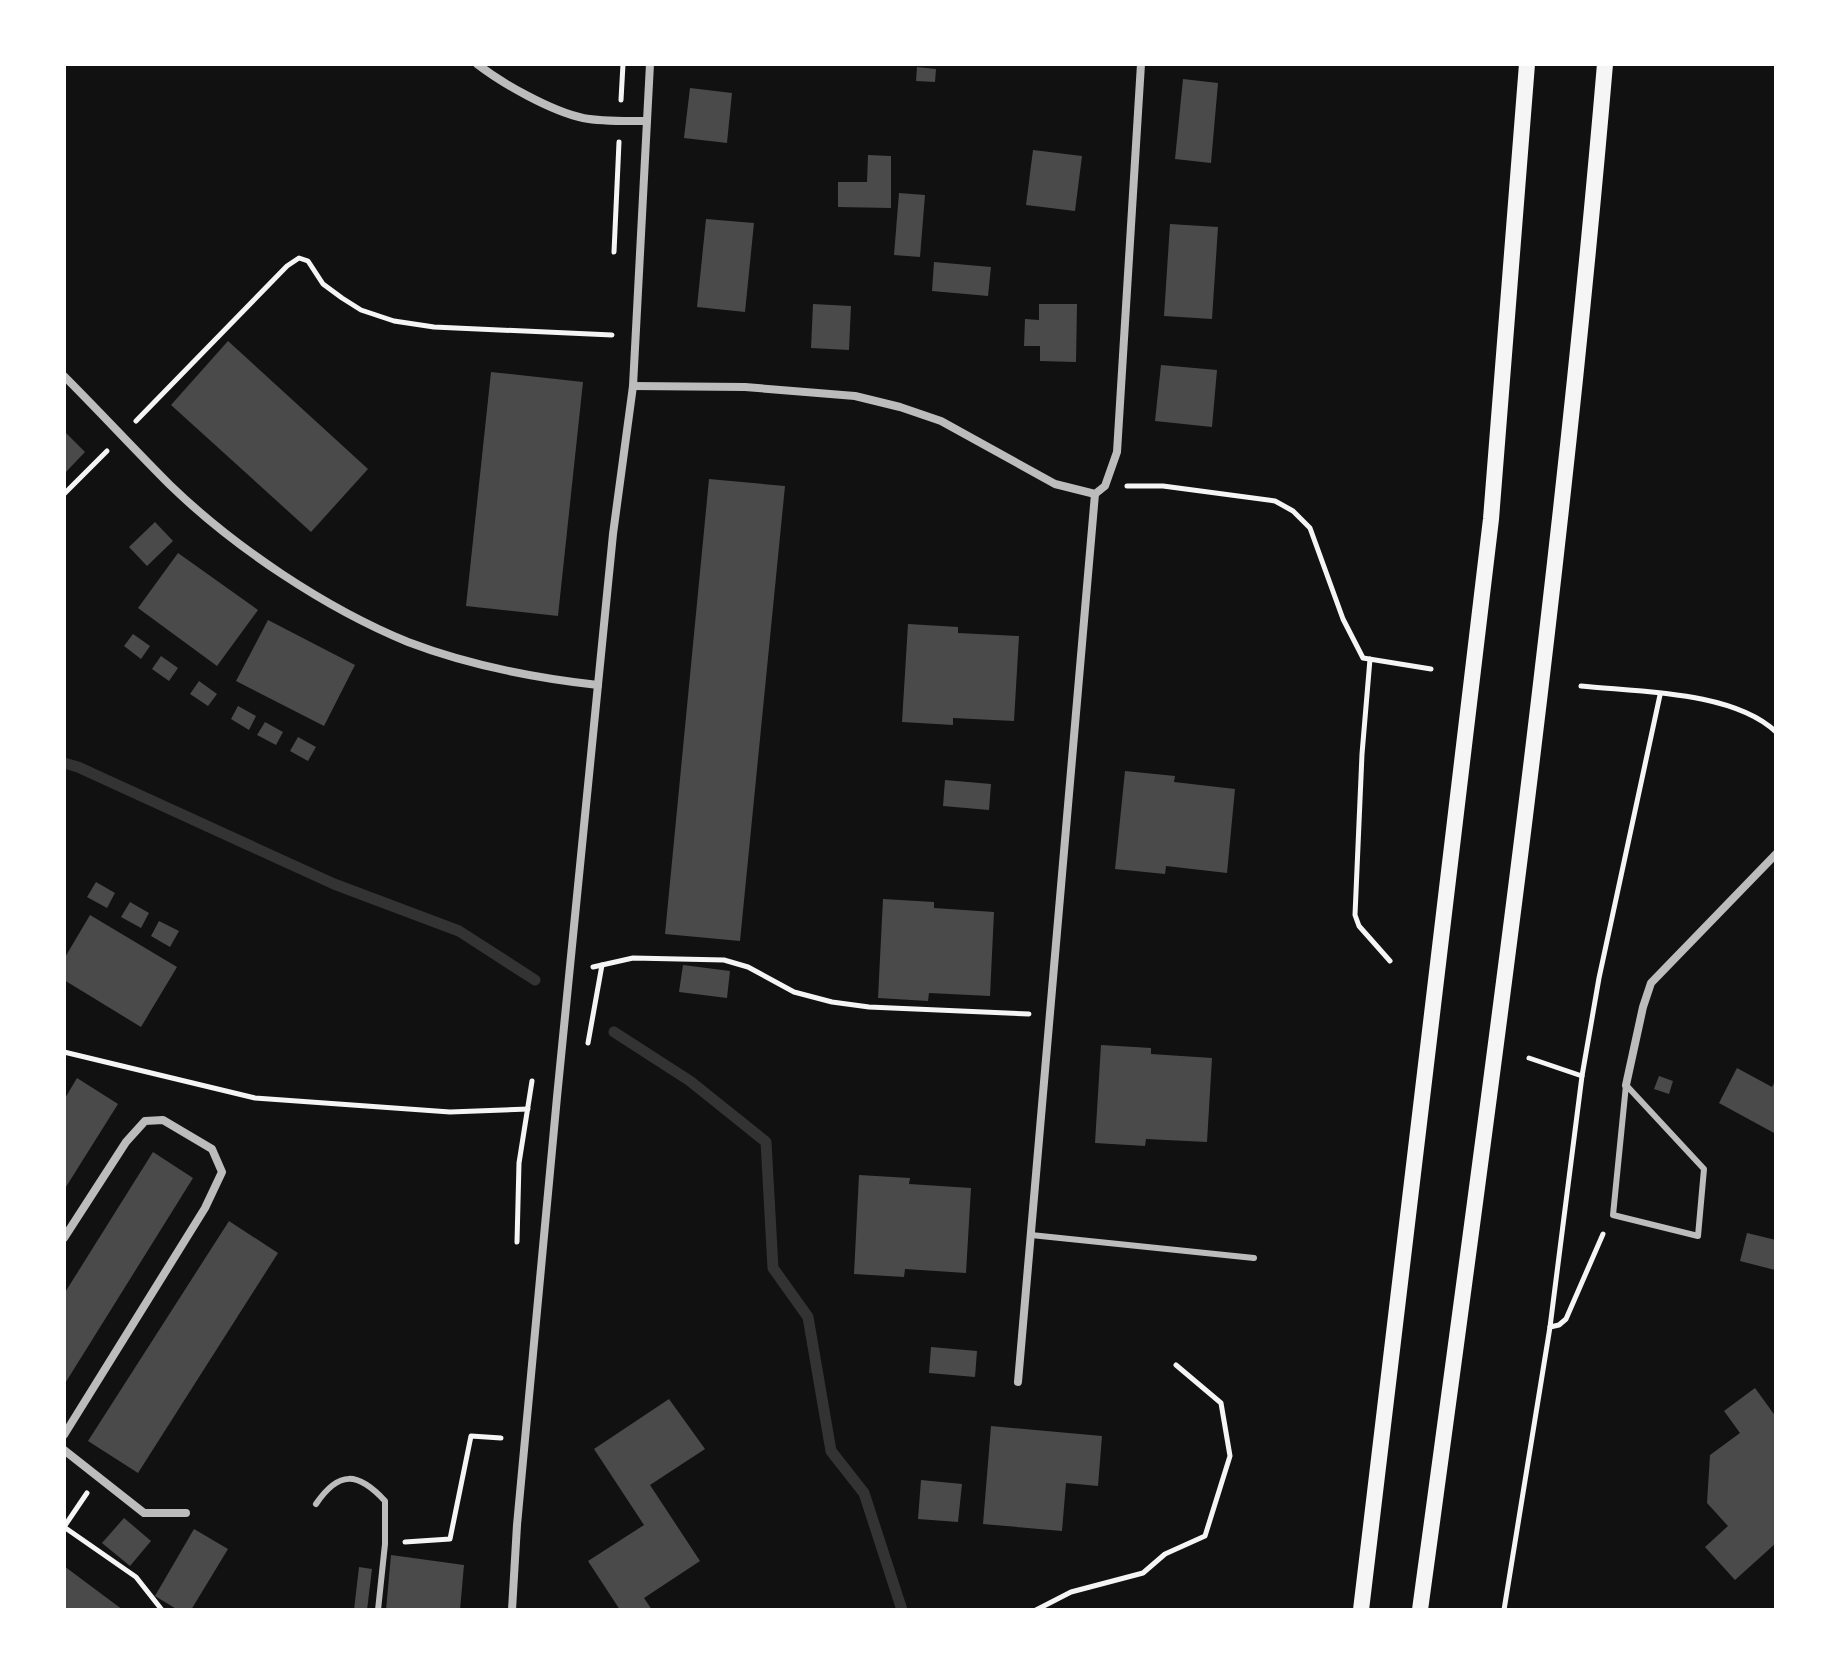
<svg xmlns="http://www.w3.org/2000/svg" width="1840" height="1674" font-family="'Space Grotesk',sans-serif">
<rect width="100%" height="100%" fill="#111"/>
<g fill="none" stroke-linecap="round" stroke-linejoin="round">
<g stroke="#333" stroke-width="11">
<polyline points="64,763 78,767 334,884 459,931 535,980"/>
<polyline points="614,1032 690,1081 766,1142 773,1268 808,1317 831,1451 864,1493 902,1610"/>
</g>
</g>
<g fill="#4a4a4a">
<polygon points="917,67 936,69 935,82 916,81"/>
<polygon points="1183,79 1218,83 1211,163 1175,159"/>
<polygon points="690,88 732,93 727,143 684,138"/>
<polygon points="1033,150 1082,156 1075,211 1026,205"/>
<polygon points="868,155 891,156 891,208 838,207 838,182 867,182"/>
<polygon points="899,193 925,195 920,257 894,255"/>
<polygon points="706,219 754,223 745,312 697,307"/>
<polygon points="1170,224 1218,227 1212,319 1164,316"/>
<polygon points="934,262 991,267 988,296 932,291"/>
<polygon points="813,304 851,306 849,350 811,348"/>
<polygon points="1039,304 1077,304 1076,362 1040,361 1040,346 1024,346 1025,319 1039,320"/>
<polygon points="228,341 368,469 311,532 171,405"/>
<polygon points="1161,365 1217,370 1212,427 1155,421"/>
<polygon points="491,372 583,382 558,616 466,606"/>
<polygon points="64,431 85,452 64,474"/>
<polygon points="709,479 785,486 740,941 665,934"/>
<polygon points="155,522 173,541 147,566 129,547"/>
<polygon points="178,553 258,610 217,666 138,608"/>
<polygon points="268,620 355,665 324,726 236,681"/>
<polygon points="908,624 958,627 958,633 1019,636 1014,721 953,718 953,725 902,722"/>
<polygon points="133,634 150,646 141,659 124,646"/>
<polygon points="161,656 178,668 169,681 152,669"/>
<polygon points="199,681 217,694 208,706 190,694"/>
<polygon points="238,706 256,716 249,730 231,719"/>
<polygon points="265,722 283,732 276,745 257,735"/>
<polygon points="298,737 316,747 308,761 290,751"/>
<polygon points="1125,771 1175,776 1174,782 1235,789 1227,873 1166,866 1165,874 1115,869"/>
<polygon points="945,780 991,784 989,810 943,806"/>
<polygon points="96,882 115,893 107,908 87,897"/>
<polygon points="883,899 934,902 934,908 994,912 990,996 929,993 928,1001 878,998"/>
<polygon points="130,902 149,913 141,928 121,917"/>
<polygon points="90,915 177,967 141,1027 64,980 64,959"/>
<polygon points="159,921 179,931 170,947 151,936"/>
<polygon points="683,965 730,971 727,998 679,992"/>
<polygon points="1101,1045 1151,1048 1151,1054 1212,1058 1207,1142 1146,1139 1145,1146 1095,1143"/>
<polygon points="1737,1068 1772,1087 1776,1079 1774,1133 1719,1103"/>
<polygon points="1659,1076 1673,1081 1669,1094 1654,1089"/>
<polygon points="77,1078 118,1104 64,1190 64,1100"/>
<polygon points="153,1152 193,1178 64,1385 64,1294"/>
<polygon points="859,1175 910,1178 909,1184 971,1188 966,1273 905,1269 904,1277 854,1274"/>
<polygon points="229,1221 278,1253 138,1473 88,1441"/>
<polygon points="1747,1233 1776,1240 1775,1270 1740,1261"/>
<polygon points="931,1347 977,1351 975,1377 929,1373"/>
<polygon points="1755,1388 1776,1417 1776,1543 1735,1580 1705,1547 1728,1526 1707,1503 1710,1455 1740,1433 1724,1411"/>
<polygon points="669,1399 705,1449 650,1485 700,1561 644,1598 652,1610 620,1610 588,1561 644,1525 594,1449"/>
<polygon points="991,1426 1102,1436 1098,1486 1066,1483 1062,1531 983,1524"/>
<polygon points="921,1480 962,1484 958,1522 918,1519"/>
<polygon points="124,1518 151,1541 130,1566 102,1543"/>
<polygon points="194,1529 228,1549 191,1610 178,1610 155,1596"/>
<polygon points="391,1555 464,1565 460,1610 386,1610"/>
<polygon points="64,1566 123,1610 64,1610"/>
<polygon points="359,1567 372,1569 367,1610 354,1610"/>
</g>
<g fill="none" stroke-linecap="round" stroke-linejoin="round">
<g stroke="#f5f5f5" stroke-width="5">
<polyline points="621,100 623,64"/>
<polyline points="614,252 619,142"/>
<polyline points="136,421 287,266 299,258 308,261 323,284 342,298 361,310 394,321 434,327 612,335"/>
<polyline points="1127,486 1163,486 1275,501 1293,511 1310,528 1343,619 1363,658 1431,669"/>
<polyline points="64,494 107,451"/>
<polyline points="1370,659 1362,754 1355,915 1359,926 1390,961"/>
<path d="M 1581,686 C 1638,692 1733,691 1776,732"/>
<polyline points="593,967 633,958 724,960 748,967 794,992 832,1002 869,1007 1029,1014"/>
<polyline points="588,1043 602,965"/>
<polyline points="64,1052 255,1098 450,1112 528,1109"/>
<polyline points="1529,1058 1582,1076"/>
<polyline points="517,1242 519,1163 532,1081"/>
<polyline points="1550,1327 1559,1325 1566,1319 1603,1234"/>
<polyline points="87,1493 64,1527 136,1577 162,1610"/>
<polyline points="405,1542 450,1539 471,1436 501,1438"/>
<polyline points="1036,1610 1071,1592 1143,1573 1165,1554 1205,1536 1230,1456 1221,1403 1176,1365"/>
<polyline points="1504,1610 1550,1327 1582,1076 1599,978 1660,695"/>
</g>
<g stroke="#bcbcbc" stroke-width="6">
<polygon points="1626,1085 1704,1169 1698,1236 1613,1215"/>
<polyline points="1031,1235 1254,1258"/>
<path d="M 316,1504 C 339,1470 358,1472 385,1501 L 385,1544 L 378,1610"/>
</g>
<g stroke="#bcbcbc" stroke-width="8">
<path d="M 477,64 C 503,84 551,111 583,118 C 604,122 626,121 647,121"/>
<path d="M 64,376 C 100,412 134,449 170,485 C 234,547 325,608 408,642 C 468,665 535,678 598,685"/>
<polyline points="633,386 745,387 855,396 900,407 941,421 1055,484 1095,494 1105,486 1117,452 1141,64"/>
<polyline points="1626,1085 1643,1007 1651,983 1776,854"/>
<polyline points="64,1238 126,1142 145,1121 163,1120 212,1149 222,1172 205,1208 64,1435"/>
<polyline points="1018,1382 1095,494"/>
<polyline points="64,1450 144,1513 186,1513"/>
<polyline points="512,1610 517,1525 557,1097 613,534 633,386 650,64"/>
</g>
<g stroke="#f5f5f5" stroke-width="16">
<polyline points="1361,1610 1491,519 1527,64"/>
<path d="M 1420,1610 C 1490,1096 1561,581 1605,64"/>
</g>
</g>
<rect width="1840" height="1674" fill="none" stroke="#ffffff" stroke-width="132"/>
</svg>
